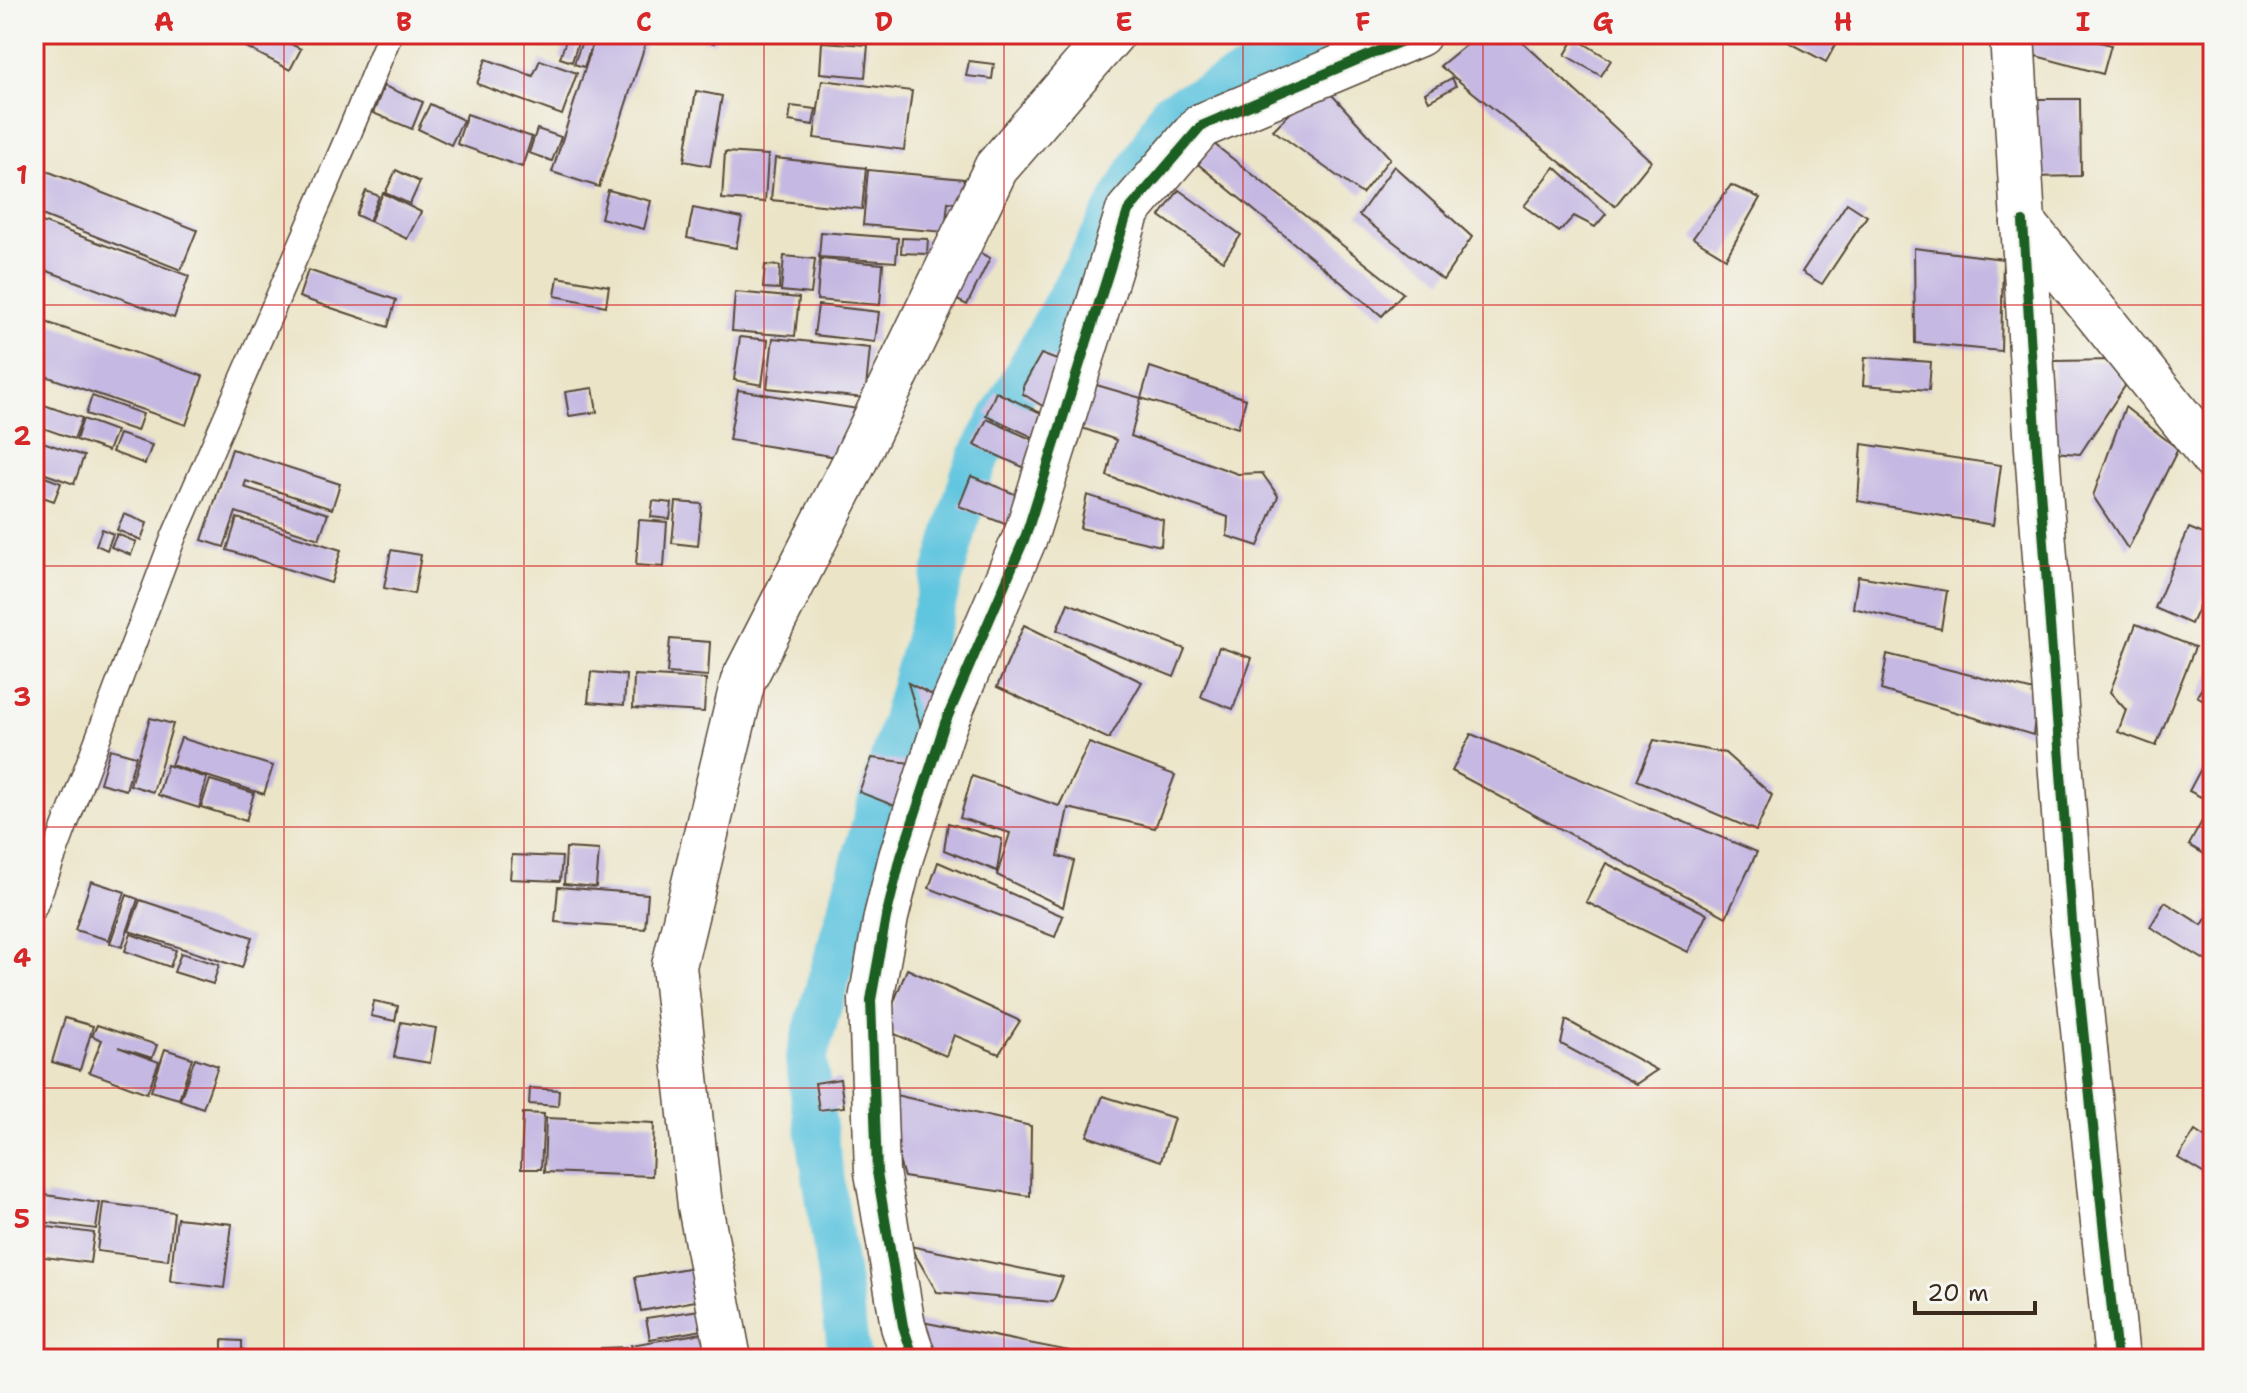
<svg xmlns="http://www.w3.org/2000/svg" width="2247" height="1393" font-family="'Shantell Sans',sans-serif">
<rect width="100%" height="100%" fill="#f6f6f2"/>
<filter id="ink" filterUnits="userSpaceOnUse"><feTurbulence type="fractalNoise" baseFrequency=".0125" numOctaves="2"/><feDisplacementMap in="SourceGraphic" scale="16" xChannelSelector="R" yChannelSelector="G"/><feConvolveMatrix kernelMatrix="1 2 1 2 8 2 1 2 1" color-interpolation-filters="sRGB"/></filter>
<filter id="wash" filterUnits="userSpaceOnUse"><feTurbulence type="fractalNoise" baseFrequency=".006" numOctaves="4" result="noise"/><feDisplacementMap in="SourceGraphic" scale="32" xChannelSelector="R" yChannelSelector="G"/><feGaussianBlur stdDeviation="1.8" result="paint"/><feColorMatrix in="noise" values="0 0 0 0 0 0 0 0 0 0 0 0 0 0 0 0 0 1.4 0 .05"/><feComposite in="paint" operator="in"/></filter>
<g filter="url(#wash)">
<rect width="100%" height="100%" fill="#ebe4c7"/>
<g fill="none" stroke-linecap="round" stroke-linejoin="round">
<polyline stroke="#61c5df" stroke-width="42" points="850,1359 806,1059 971,476 979,457 1170,112 1330,34"/>
</g>
<g id="blocks">
<g fill="#c5b8e2">
<polygon points="221,34 271,34 301,49 290,70"/>
<polygon points="568,34 579,39 572,62 560,58"/>
<polygon points="596,34 641,34 648,36 599,187 552,172"/>
<polygon points="679,34 716,34 714,43"/>
<polygon points="1479,34 1514,34 1651,161 1615,206 1440,66"/>
<polygon points="1780,34 1833,34 1839,38 1826,62 1779,37"/>
<polygon points="2019,34 2071,34 2111,45 2103,74 2014,50"/>
<polygon points="1575,38 1611,60 1601,76 1565,55"/>
<polygon points="582,41 592,45 584,67 574,64"/>
<polygon points="822,42 868,45 865,77 820,73"/>
<polygon points="486,59 533,76 540,60 577,73 562,115 477,84"/>
<polygon points="969,61 994,64 992,79 966,76"/>
<polygon points="1452,78 1456,86 1429,101 1425,93"/>
<polygon points="822,80 912,91 904,150 814,138"/>
<polygon points="1321,83 1390,158 1362,194 1273,130"/>
<polygon points="384,86 423,102 412,129 373,113"/>
<polygon points="696,91 722,96 710,166 684,161"/>
<polygon points="2030,99 2080,99 2081,176 2032,177"/>
<polygon points="430,104 463,120 451,145 418,129"/>
<polygon points="791,106 816,109 813,125 789,121"/>
<polygon points="467,114 532,137 522,167 457,144"/>
<polygon points="537,129 561,137 552,161 529,153"/>
<polygon points="1214,144 1403,293 1382,316 1198,164"/>
<polygon points="725,152 768,155 765,202 722,199"/>
<polygon points="775,158 866,168 862,209 771,200"/>
<polygon points="34,166 197,230 181,270 34,212"/>
<polygon points="1394,166 1472,237 1443,280 1359,215"/>
<polygon points="1555,167 1606,214 1595,227 1574,216 1559,232 1524,206"/>
<polygon points="396,170 420,182 410,204 385,193"/>
<polygon points="868,170 964,179 962,204 948,202 945,232 863,225"/>
<polygon points="1731,185 1760,198 1726,258 1693,238"/>
<polygon points="608,190 651,201 644,229 601,218"/>
<polygon points="1179,190 1241,235 1223,261 1160,216"/>
<polygon points="366,191 379,196 369,221 356,215"/>
<polygon points="383,193 421,212 407,239 370,221"/>
<polygon points="1847,203 1867,216 1822,284 1802,272"/>
<polygon points="693,208 742,218 736,248 687,238"/>
<polygon points="34,219 189,276 174,318 34,266"/>
<polygon points="821,232 898,238 896,262 819,257"/>
<polygon points="902,238 928,239 927,254 901,253"/>
<polygon points="962,244 990,258 967,305 939,291"/>
<polygon points="1914,248 2003,259 2001,351 1915,343"/>
<polygon points="784,256 815,259 811,294 781,291"/>
<polygon points="820,259 883,264 880,305 817,300"/>
<polygon points="765,265 780,266 779,289 763,288"/>
<polygon points="308,270 396,300 388,327 299,297"/>
<polygon points="558,277 609,286 606,306 555,296"/>
<polygon points="735,292 799,298 795,336 732,331"/>
<polygon points="818,305 879,312 875,342 814,335"/>
<polygon points="34,318 203,376 186,425 34,372"/>
<polygon points="740,337 768,340 762,385 734,380"/>
<polygon points="773,338 870,348 865,398 767,388"/>
<polygon points="1041,354 1073,366 1059,416 1023,394 1023,386"/>
<polygon points="1865,357 1931,362 1929,390 1863,385"/>
<polygon points="2117,360 2125,386 2080,454 2052,452 2053,361"/>
<polygon points="1150,367 1246,399 1238,428 1141,398 1131,436 1238,474 1262,473 1278,496 1258,546 1227,536 1228,517 1107,476 1116,440 1079,427 1093,384 1141,398"/>
<polygon points="593,388 597,412 569,416 565,392"/>
<polygon points="738,390 858,409 850,459 729,440"/>
<polygon points="996,392 1056,420 1045,443 986,415"/>
<polygon points="92,396 143,414 137,431 86,414"/>
<polygon points="44,405 82,418 74,439 37,426"/>
<polygon points="2125,407 2178,449 2128,549 2093,496"/>
<polygon points="83,419 116,431 108,451 76,440"/>
<polygon points="987,419 1048,447 1036,473 974,445"/>
<polygon points="119,434 152,445 145,464 112,452"/>
<polygon points="34,439 84,456 74,484 34,470"/>
<polygon points="1862,444 2001,465 1993,525 1858,501"/>
<polygon points="232,449 340,484 332,509 246,481 244,487 328,514 319,539 236,512 224,547 202,540"/>
<polygon points="34,473 61,483 54,501 34,494"/>
<polygon points="971,476 1027,499 1015,528 959,506"/>
<polygon points="1087,495 1163,520 1161,546 1080,528"/>
<polygon points="653,501 672,503 670,519 651,517"/>
<polygon points="676,502 702,504 698,546 672,543"/>
<polygon points="124,514 147,523 141,540 117,530"/>
<polygon points="237,518 341,550 331,583 227,550"/>
<polygon points="639,520 667,522 664,567 636,565"/>
<polygon points="2189,528 2213,538 2213,575 2191,624 2155,608"/>
<polygon points="102,529 113,534 107,550 96,545"/>
<polygon points="117,534 136,542 131,555 111,547"/>
<polygon points="391,550 421,555 414,594 384,588"/>
<polygon points="1858,576 1947,591 1941,629 1853,608"/>
<polygon points="1068,603 1185,649 1174,677 1057,630"/>
<polygon points="2136,624 2195,647 2156,746 2118,732 2126,710 2110,692"/>
<polygon points="1024,625 1142,682 1109,739 997,687"/>
<polygon points="670,639 710,642 708,676 667,673"/>
<polygon points="1219,647 1252,658 1233,709 1201,697"/>
<polygon points="1887,654 2038,692 2033,735 1881,690"/>
<polygon points="2213,670 2213,706 2197,696"/>
<polygon points="591,672 626,675 624,705 588,702"/>
<polygon points="634,675 706,679 704,712 633,708"/>
<polygon points="908,683 941,699 929,754"/>
<polygon points="150,718 173,724 153,792 130,785"/>
<polygon points="1471,734 1757,852 1726,917 1452,771"/>
<polygon points="181,738 273,766 264,794 171,765"/>
<polygon points="1654,740 1725,753 1772,795 1756,831 1637,780"/>
<polygon points="1089,743 1175,775 1155,828 1068,808 1058,856 1074,861 1063,907 997,875 1010,833 960,818 972,776 1059,806"/>
<polygon points="2213,746 2213,803 2189,791"/>
<polygon points="110,749 136,756 126,790 100,783"/>
<polygon points="872,758 926,765 908,811 859,792"/>
<polygon points="167,765 207,778 199,808 158,795"/>
<polygon points="210,780 254,793 246,821 201,807"/>
<polygon points="2208,810 2213,812 2213,859 2189,845"/>
<polygon points="948,823 1002,839 997,871 944,850"/>
<polygon points="566,848 599,850 596,887 564,884"/>
<polygon points="512,855 562,857 560,881 510,879"/>
<polygon points="938,862 1063,916 1055,937 929,888"/>
<polygon points="1606,863 1707,914 1688,952 1586,902"/>
<polygon points="91,881 125,892 109,940 75,930"/>
<polygon points="558,887 648,894 645,929 555,922"/>
<polygon points="127,895 138,899 122,947 110,943"/>
<polygon points="140,900 252,937 242,968 129,931"/>
<polygon points="2165,902 2202,925 2213,907 2213,965 2150,927"/>
<polygon points="131,934 176,950 170,967 125,951"/>
<polygon points="181,953 219,965 213,984 174,972"/>
<polygon points="907,969 1020,1021 999,1054 954,1035 946,1056 883,1029"/>
<polygon points="374,1001 398,1006 395,1021 371,1016"/>
<polygon points="65,1018 93,1026 80,1070 52,1062"/>
<polygon points="1566,1020 1657,1070 1636,1084 1561,1044"/>
<polygon points="401,1022 436,1028 430,1063 394,1057"/>
<polygon points="97,1025 157,1045 152,1058 118,1047 159,1062 147,1093 89,1072 102,1040 92,1036"/>
<polygon points="165,1049 192,1058 179,1099 151,1091"/>
<polygon points="195,1058 218,1066 203,1108 180,1100"/>
<polygon points="840,1079 844,1107 819,1110 815,1083"/>
<polygon points="530,1088 559,1090 558,1106 529,1104"/>
<polygon points="878,1091 1031,1126 1030,1196 904,1177"/>
<polygon points="1103,1096 1174,1118 1161,1161 1087,1136"/>
<polygon points="523,1113 544,1114 541,1169 521,1169"/>
<polygon points="546,1118 654,1123 652,1176 544,1172"/>
<polygon points="2195,1131 2213,1143 2213,1179 2178,1158"/>
<polygon points="46,1195 100,1203 96,1229 42,1222"/>
<polygon points="34,1196 44,1197 36,1249 34,1249"/>
<polygon points="103,1203 174,1212 168,1260 97,1251"/>
<polygon points="177,1218 232,1224 224,1288 170,1281"/>
<polygon points="41,1226 94,1233 90,1263 37,1256"/>
<polygon points="910,1246 1063,1277 1053,1302 937,1292"/>
<polygon points="706,1265 712,1298 641,1311 635,1277"/>
<polygon points="700,1310 703,1330 650,1339 646,1318"/>
<polygon points="912,1320 1105,1358 1105,1359 905,1359"/>
<polygon points="709,1332 713,1359 634,1359 631,1345"/>
<polygon points="222,1340 242,1341 242,1359 222,1359"/>
<polygon points="626,1347 627,1359 602,1359 601,1348"/>
</g>
</g>
</g>
<g filter="url(#ink)">
<use href="#blocks" fill-opacity="0" stroke="#554637" stroke-width="2"/>
<g fill="none" stroke-linecap="round" stroke-linejoin="round">
<g stroke="#554637" stroke-width="27">
<polyline id="service" points="34,908 174,536 348,136 390,34"/>
</g>
<g stroke="#554637" stroke-width="47">
<g id="minor">
<polyline points="2012,34 2023,222 2213,458"/>
<polyline points="2023,222 2037,449 2072,922 2117,1359"/>
<polyline points="729,1359 700,1206 674,966 743,681 851,469 996,168 1112,34"/>
<polyline points="914,1359 903,1326 877,1172 871,1000 886,917 901,857 945,723 1026,535 1128,211 1201,126 1419,34"/>
</g>
</g>
<use href="#service" stroke="#fff" stroke-width="24"/>
<use href="#minor" stroke="#fff" stroke-width="44"/>
<g stroke="#f6f6f2" stroke-width="15">
<g id="cycleway">
<polyline points="2023,222 2037,449 2072,922 2117,1359"/>
<polyline points="914,1359 903,1326 877,1172 871,1000 886,917 901,857 945,723 1026,535 1128,211 1201,126 1419,34"/>
</g>
</g>
<use href="#cycleway" stroke="#1b5e20" stroke-width="10"/>
</g>
</g>
<path fill="none" stroke="#d62828" stroke-width="2" stroke-opacity="0.55" d="M 284,34 L 284,1359M 524,34 L 524,1359M 764,34 L 764,1359M 1004,34 L 1004,1359M 1243,34 L 1243,1359M 1483,34 L 1483,1359M 1723,34 L 1723,1359M 1963,34 L 1963,1359M 34,305 L 2213,305M 34,566 L 2213,566M 34,827 L 2213,827M 34,1088 L 2213,1088"/>
<rect width="2247" height="1393" fill="none" stroke="#f6f6f2" stroke-width="88"/>
<path d="M1915 1301v12h120v-12" fill="none" stroke="#3b2a1e" stroke-width="4"/>
<text x="1927" y="1301" font-size="24" fill="#3b2a1e" stroke="#f6f6f2" stroke-width="6" paint-order="stroke">20 m</text>
<rect x="44" y="44" width="2159" height="1305" fill="none" stroke="#d62828" stroke-width="3"/>
<g font-size="26" text-anchor="middle" font-weight="bold" fill="#d62828">
<text x="164" y="31">A</text>
<text x="404" y="31">B</text>
<text x="644" y="31">C</text>
<text x="884" y="31">D</text>
<text x="1124" y="31">E</text>
<text x="1363" y="31">F</text>
<text x="1603" y="31">G</text>
<text x="1843" y="31">H</text>
<text x="2083" y="31">I</text>
<text x="22" y="184">1</text>
<text x="22" y="445">2</text>
<text x="22" y="706">3</text>
<text x="22" y="967">4</text>
<text x="22" y="1228">5</text>
</g>
</svg>
